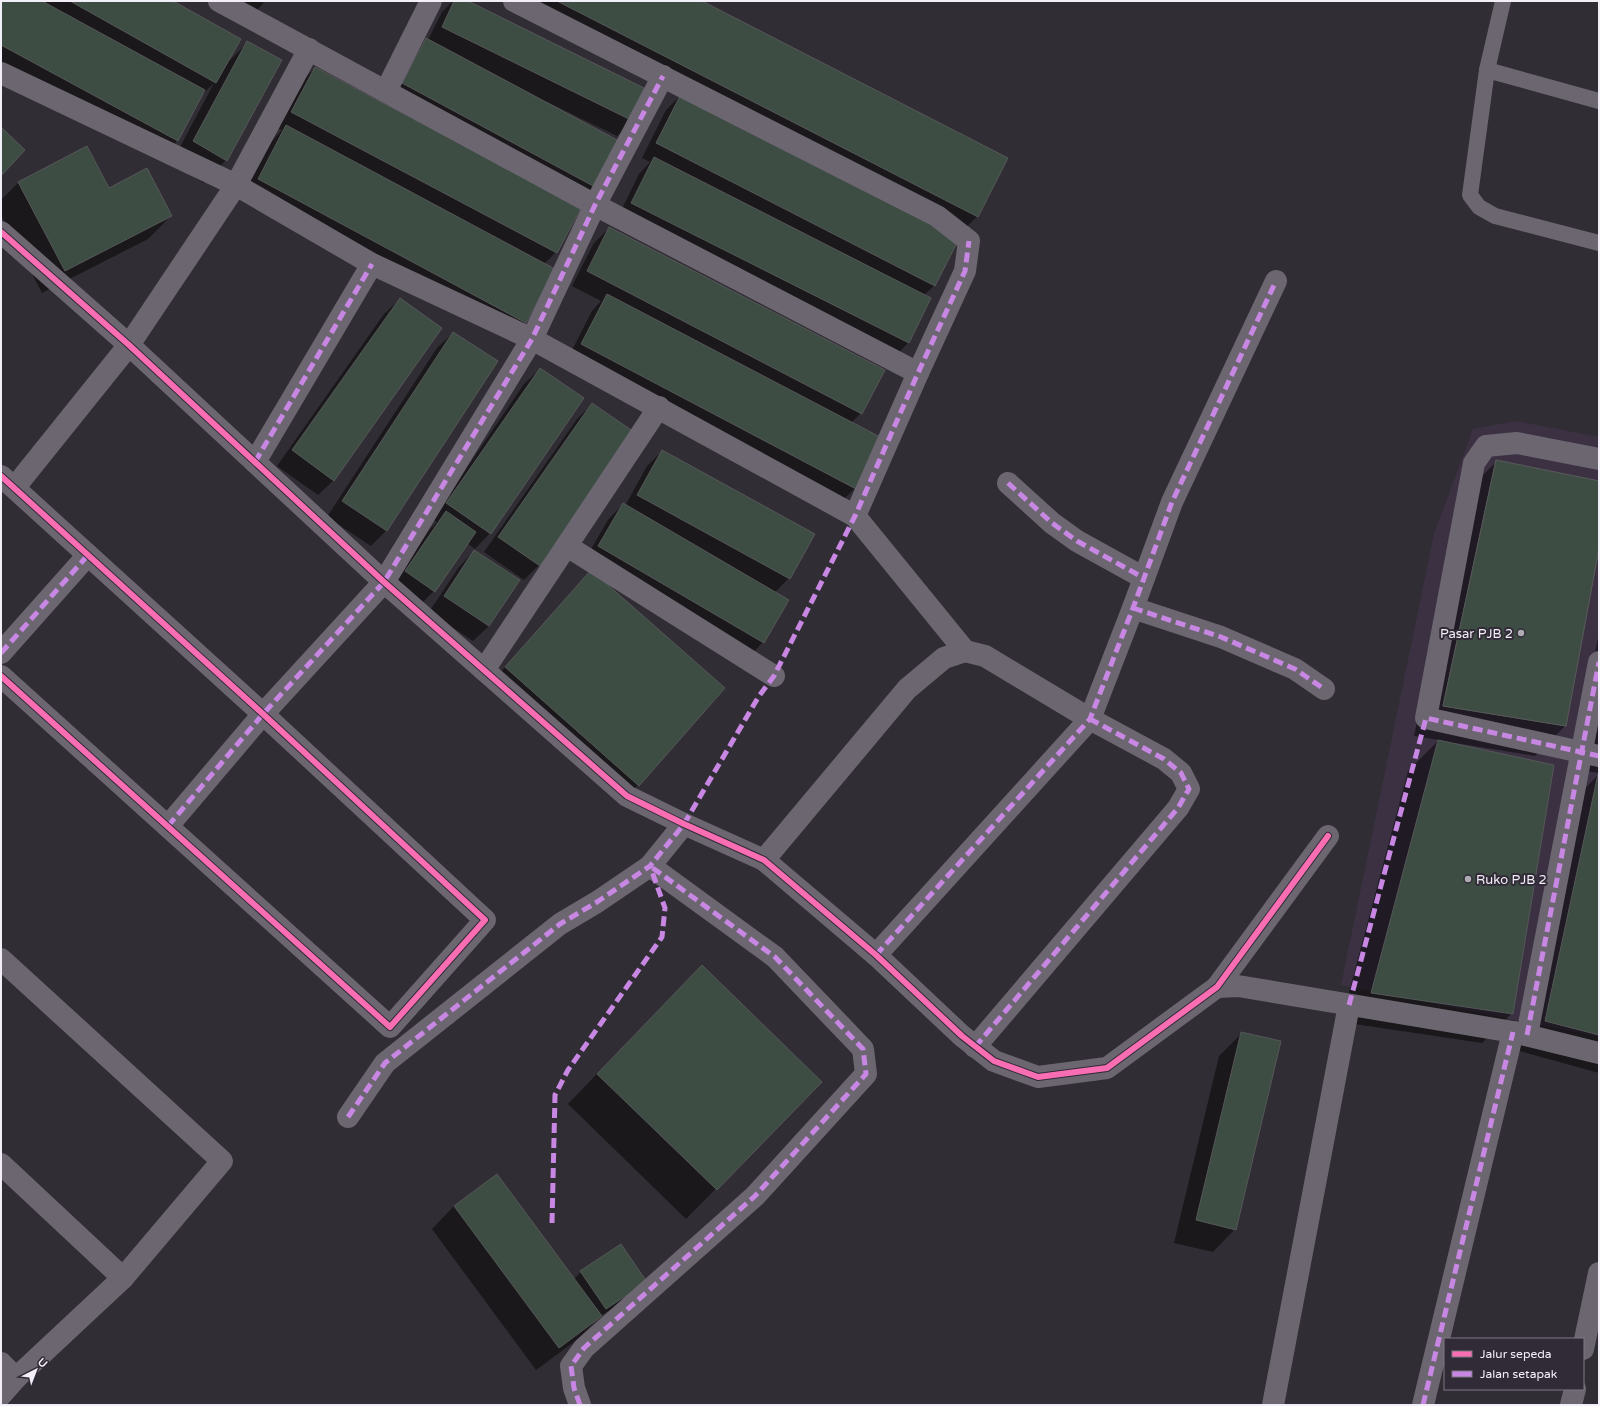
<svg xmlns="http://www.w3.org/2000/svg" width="1600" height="1406" font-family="'Varela Round',sans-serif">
<rect width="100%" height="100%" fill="#312d34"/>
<polygon fill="#3b3143" points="1516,421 1599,437 1599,1037 1341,985 1434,534 1473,429"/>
<g fill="#0007">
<polygon points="1,1 171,1 226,64 248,42 226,160 204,183 171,164 214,83 200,97 177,141 162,156 1,69"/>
<polygon points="208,1 264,1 262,5 247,20"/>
<polygon points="453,1 466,1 632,121 617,136 547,102 546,103 594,187 578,202 387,99 411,54 426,39 428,40 442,12"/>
<polygon points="512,1 700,1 978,216 962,231"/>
<polygon points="315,68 556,252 544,264 526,322 510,337 243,194 271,142 282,130 276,127 300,83"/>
<polygon points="681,95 935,285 924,295 930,298 908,343 893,358 617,219 639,174 650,162 642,158 666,110"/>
<polygon points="19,182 109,189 171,216 148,239 42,293 1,215 1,200"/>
<polygon points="609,228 861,413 851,423 855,488 840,503 567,360 592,311 601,301 572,286 594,243"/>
<polygon points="400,299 334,480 318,495 277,466 384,314"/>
<polygon points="453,333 496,361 386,531 371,546 327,517 437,348"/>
<polygon points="540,369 583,399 490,533 475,549 467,543 434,591 419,606 390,587 431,528 437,522 432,519 524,384"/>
<polygon points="592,404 632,432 539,565 524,580 484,552 577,419"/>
<polygon points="662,451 789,578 774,593 763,642 748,658 584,561 608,520 623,504 625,506 647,466"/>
<polygon points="1497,461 1599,482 1599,542 1565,726 1535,756 1455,743 1454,744 1512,1013 1482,1043 1341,1022 1408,771 1439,740 1414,736 1467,491"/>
<polygon points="474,551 489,626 473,641 429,612 459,567"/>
<polygon points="576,587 638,785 623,800 491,683"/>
<polygon points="1599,632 1599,773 1573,769"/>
<polygon points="1598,775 1599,775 1599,1073 1516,1050 1569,805"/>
<polygon points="672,996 821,1082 686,1219 568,1104"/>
<polygon points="1242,1033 1235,1229 1213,1252 1174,1243 1219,1056"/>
<polygon points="454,1206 574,1279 581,1272 630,1297 599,1317 578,1339 536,1370 432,1229"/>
</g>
<g fill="#3d4d44" stroke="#565758">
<polygon points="1,1 42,1 205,90 178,141 1,45"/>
<polygon points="70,1 173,1 241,39 216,83"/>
<polygon points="454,1 468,1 648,90 633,121 442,27"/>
<polygon points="557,1 702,1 1008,158 978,217"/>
<polygon points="426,38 619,141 595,187 402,83"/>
<polygon points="247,41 282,60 227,161 193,141"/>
<polygon points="315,67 581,208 557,253 291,112"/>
<polygon points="681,94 960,237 935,286 656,143"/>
<polygon points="286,125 555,269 526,323 258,179"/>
<polygon points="1,127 25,150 1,176"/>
<polygon points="87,146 109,188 147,168 172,216 65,271 18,182"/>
<polygon points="654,157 931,298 909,343 631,203"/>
<polygon points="609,227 885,370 862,414 587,271"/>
<polygon points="607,294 882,438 856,489 581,344"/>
<polygon points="400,298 442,328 334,481 292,450"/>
<polygon points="453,332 498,361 387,531 342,501"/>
<polygon points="540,368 584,398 491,534 446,503"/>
<polygon points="592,403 634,432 540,566 498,537"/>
<polygon points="662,450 815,534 790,579 637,495"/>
<polygon points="1496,460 1599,481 1599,548 1566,726 1443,706"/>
<polygon points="1496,460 1599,481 1599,548 1566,726 1443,706"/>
<polygon points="623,503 789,600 764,643 598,546"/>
<polygon points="446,511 476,532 435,592 405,571"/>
<polygon points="474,550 520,580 489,626 444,596"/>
<polygon points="591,570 725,688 639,786 505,667"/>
<polygon points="1438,740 1554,765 1513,1014 1371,993"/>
<polygon points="1598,774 1599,774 1599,1035 1545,1021"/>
<polygon points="702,965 822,1082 717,1190 597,1074"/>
<polygon points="1241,1032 1281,1041 1236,1230 1196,1220"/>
<polygon points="497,1174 602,1316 559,1348 454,1206"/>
<polygon points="621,1244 647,1282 606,1309 580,1271"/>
</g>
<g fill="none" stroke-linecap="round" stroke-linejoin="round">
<g stroke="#6c6671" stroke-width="16">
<polyline points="1503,1 1487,70 1470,195 1479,207 1495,216 1599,243"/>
<polyline points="1487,70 1599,101"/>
</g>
<g stroke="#6c6671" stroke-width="22">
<polyline points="219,1 595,205 918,373"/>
<polyline points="514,1 937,216 969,241 965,271 918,373 855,516"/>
<polyline points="1,73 236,185 372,264 532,339 855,516 965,651"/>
<polyline points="386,91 431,1"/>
<polyline points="1,232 129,345 384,582 627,796 684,824 764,860 876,955 962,1036 994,1061 1038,1077 1107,1068 1217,987 1328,836"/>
<polyline points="1599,459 1517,443 1486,446 1474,463 1426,718 1599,756"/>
<polyline points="255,462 372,264"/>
<polyline points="1,476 263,714 485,920 390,1027 1,676"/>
<polyline points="1008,483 1052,523 1077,541 1144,578"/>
<polyline points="15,487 129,345 236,185 309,49"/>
<polyline points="567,546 774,676"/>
<polyline points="1133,608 1221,637 1295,669 1324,689"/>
<polyline points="1,653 88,555"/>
<polyline points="484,670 659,407"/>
<polyline points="168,826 263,714 384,582 532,339 595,205 663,76"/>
<polyline points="764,860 907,689 944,658 965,651 985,656 1090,719 1164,759 1181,773 1189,789 1178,808 975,1047"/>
<polyline points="876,955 1090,719 1133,608 1172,502 1276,281"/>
<polyline points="1,959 222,1161 123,1278 16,1378 1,1395"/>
<polyline points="1217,987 1238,986 1513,1032 1599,1053"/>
<polyline points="1527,1035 1599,662"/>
<polyline points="348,1117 385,1063 560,924 597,902 650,866 684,824"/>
<polyline points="1,1164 123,1278"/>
<polyline points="1583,1349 1599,1273"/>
<polyline points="1,1363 16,1378"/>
<polyline points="580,1405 574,1388 571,1366 584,1348 755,1196 866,1074 863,1049 775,957 650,866"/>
<polyline points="1273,1405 1349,1005"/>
<polyline points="1423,1405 1513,1032"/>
<polyline points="1571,1405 1575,1389"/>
</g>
<g stroke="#c787e3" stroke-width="5" stroke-dasharray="10 5" stroke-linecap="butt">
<polyline points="255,462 372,264"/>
<polyline points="1008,483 1052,523 1077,541 1144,578"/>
<polyline points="1133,608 1221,637 1295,669 1324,689"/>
<polyline points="1,653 88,555"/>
<polyline points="168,826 263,714 384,582 532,339 595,205 663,76"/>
<polyline points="876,955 1090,719 1133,608 1172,502 1276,281"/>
<polyline points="1349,1005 1426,718 1599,756"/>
<polyline points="1527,1035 1599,662"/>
<polyline points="975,1047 1178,808 1189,789 1181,773 1164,759 1090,719"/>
<polyline points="348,1117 385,1063 560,924 597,902 650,866 684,824 759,696 774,676 855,516 918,373 965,271 969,241"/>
<polyline points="552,1223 555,1095 568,1070 662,937 665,908 650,866"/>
<polyline points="580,1405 574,1388 571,1366 584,1348 755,1196 866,1074 863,1049 775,957 650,866"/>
<polyline points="1423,1405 1513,1032"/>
</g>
<g stroke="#312a37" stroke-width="8">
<g id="cycleway">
<polyline points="1,232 129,345 384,582 627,796 684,824 764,860 876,955 962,1036 994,1061 1038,1077 1107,1068 1217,987 1328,836"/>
<polyline points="1,476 263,714 485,920 390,1027 1,676"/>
</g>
</g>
<use href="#cycleway" stroke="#f96db3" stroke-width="6"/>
</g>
<g fill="#afabb3" stroke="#312a37" stroke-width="1.5">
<circle cx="1521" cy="633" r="4"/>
<circle cx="1468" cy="879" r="4"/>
</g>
<g text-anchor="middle" stroke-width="4" stroke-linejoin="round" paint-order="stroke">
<g font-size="13" fill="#f3eff8" stroke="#312a37" text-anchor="end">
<text x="1513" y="638">Pasar PJB 2</text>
<text x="1476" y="884" text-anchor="start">Ruko PJB 2</text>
</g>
</g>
<rect width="1600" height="1406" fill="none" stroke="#f3eff8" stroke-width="4"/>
<rect x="1444" y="1338" width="140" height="52" fill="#312a37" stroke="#7f7984"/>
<rect x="1452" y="1351" width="20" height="6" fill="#f96db3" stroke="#7f7984"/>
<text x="1480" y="1358" font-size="12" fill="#f3eff8">Jalur sepeda</text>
<rect x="1452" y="1371" width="20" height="6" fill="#c787e3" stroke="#7f7984"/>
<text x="1480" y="1378" font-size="12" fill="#f3eff8">Jalan setapak</text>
<g transform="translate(36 1370) rotate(42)" stroke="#312a37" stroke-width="3" paint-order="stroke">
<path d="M0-3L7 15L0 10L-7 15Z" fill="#f3eff8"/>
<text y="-6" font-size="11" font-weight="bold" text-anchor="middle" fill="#f3eff8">U</text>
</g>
</svg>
